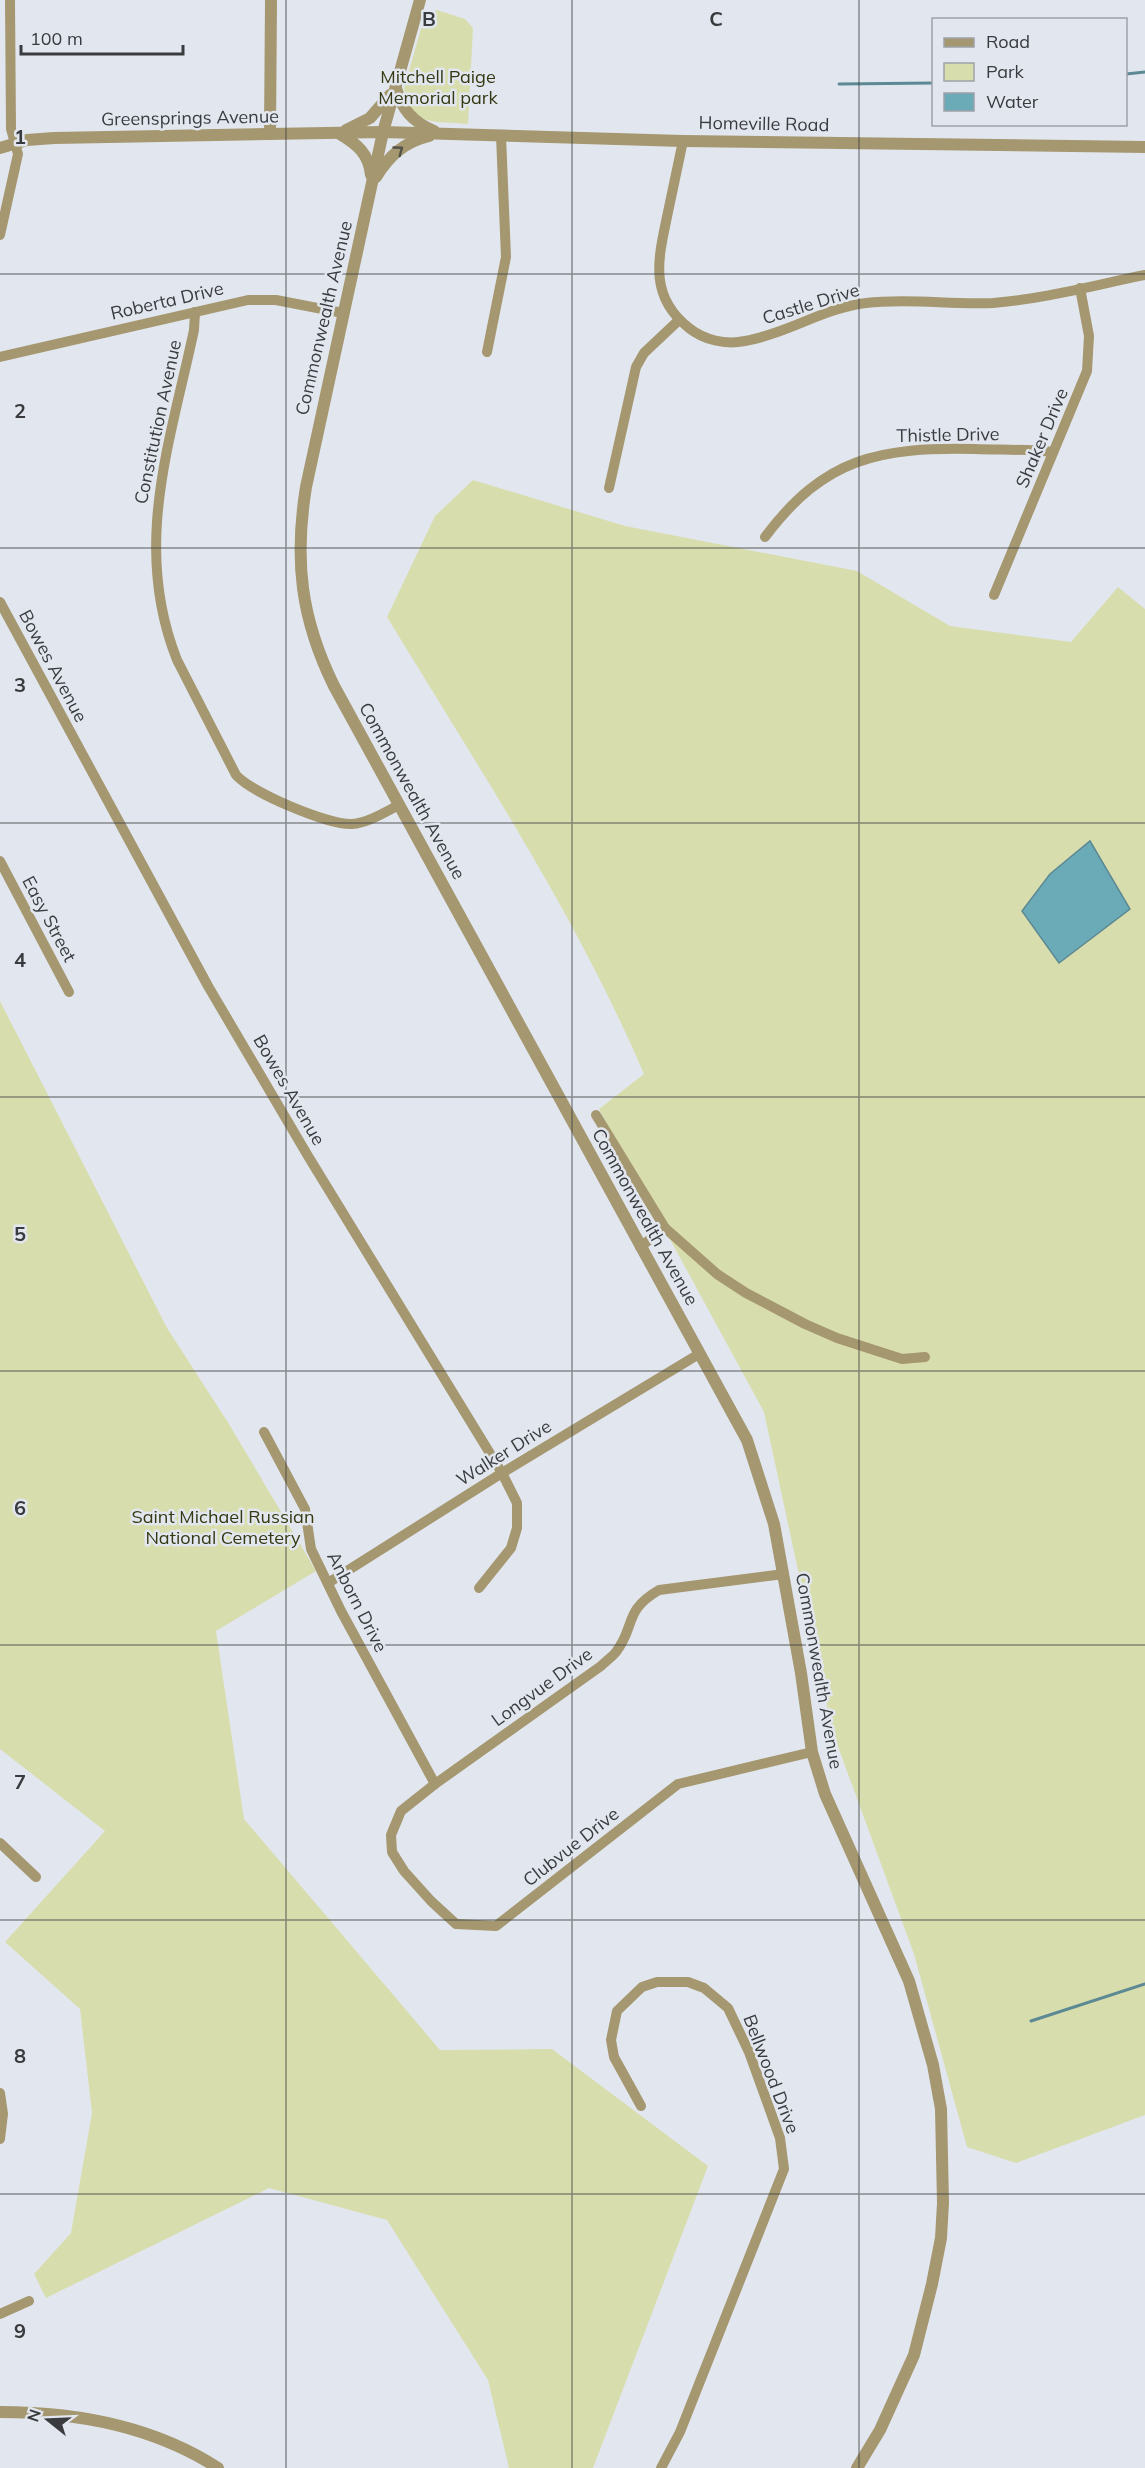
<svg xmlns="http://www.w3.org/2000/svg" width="1145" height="2468" font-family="Mulish,sans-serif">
<rect width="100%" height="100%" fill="#e2e7ef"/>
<g fill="#d8ddad">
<path d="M 437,10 L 465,19 L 473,28 L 468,124 C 439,121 409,128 404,88 L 425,15 Z"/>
<path d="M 473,480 L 625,526 L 857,571 L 950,626 L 1071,642 L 1118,587 L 1145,609 L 1145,2115 L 1016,2163 L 967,2147 L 914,1954 L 833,1733 L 764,1412 L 599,1109 L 644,1074 C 575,913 478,767 387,617 L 435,516 Z"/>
<polygon points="0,1001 167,1328 229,1424 316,1571 216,1631 244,1819 440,2050 552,2049 708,2166 593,2468 509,2468 488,2380 387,2220 269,2188 46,2298 34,2274 71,2233 92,2113 80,2009 5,1942 105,1831 0,1749"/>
</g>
<polygon fill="#6babb7" stroke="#5c8993" stroke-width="1.5" points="1090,841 1130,909 1059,963 1022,911 1050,874"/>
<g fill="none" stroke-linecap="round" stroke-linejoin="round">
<g stroke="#5c8993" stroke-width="3">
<polyline points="1126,74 1145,72"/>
<polyline points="839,84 934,83"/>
<polyline points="1031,2021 1145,1984"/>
</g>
<g stroke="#a59770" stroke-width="10">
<path d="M 683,141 C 678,164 673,188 668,212 C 659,256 647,295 689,328 C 704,340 725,345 745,341 C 786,334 824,308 866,303 C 908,298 951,305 993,303 C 1044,299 1095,285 1145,275"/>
<polyline points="0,235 18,154 11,129 10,0"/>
<path d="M 195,312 L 194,330 C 170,443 132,547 177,660 L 236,775 C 252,793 328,825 352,824 C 368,823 385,812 399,805"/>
<polyline points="487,352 506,257 501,136"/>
<polyline points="0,357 248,300 276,300 343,313"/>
<polyline points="609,488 636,367 644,353 679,320"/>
<path d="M 765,537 C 825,457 880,447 975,449 C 1001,450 1027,449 1053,452"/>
<polyline points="994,595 1087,371 1089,336 1080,288"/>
<polyline points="0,602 208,986 308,1156 502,1473 517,1503 517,1528 511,1548 479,1588"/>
<polyline points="0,861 69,992"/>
<polyline points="596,1115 665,1228"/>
<polyline points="640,1247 665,1228 717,1274 746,1293 805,1324 837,1338 902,1359 925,1357"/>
<polyline points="264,1432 305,1509 311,1549 341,1611 435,1784"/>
<path d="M 784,1574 L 659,1590 C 623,1611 636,1626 616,1652 C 612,1657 606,1661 601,1666 L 435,1784 L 401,1811 L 391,1835 L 392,1852 L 404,1871 L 431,1901 L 456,1924 L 496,1926 L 678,1784 L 812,1752"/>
<polyline points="328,1583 502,1473 699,1354"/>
<polyline points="0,1843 36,1877"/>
<polyline points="0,2093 3,2114 0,2139"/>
<polyline points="641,2106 614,2057 611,2040 617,2011 642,1987 657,1982 688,1982 704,1988 728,2008 749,2052 780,2138 784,2169 680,2432 661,2468"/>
<polyline points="0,2314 29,2301"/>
</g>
<g stroke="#a59770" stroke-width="12">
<path d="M 420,0 L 383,132 L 306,487 C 294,561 301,619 334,686 L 747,1440 L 774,1524 L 801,1673 L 812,1752 L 825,1794 L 909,1981 L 933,2065 L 941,2109 L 943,2203 L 941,2238 L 932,2284 L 914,2355 L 880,2430 L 857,2468"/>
<path d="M 396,88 C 402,110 413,122 434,131"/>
<polyline points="346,130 370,118 390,95"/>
<polyline points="270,134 271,0"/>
<path d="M 340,134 C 357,144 369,154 371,175"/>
<polyline points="0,148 27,140 54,138 383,132 683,141 1145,147"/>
<path d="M 376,177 C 389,156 404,142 429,136"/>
<path d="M 0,2412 C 76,2412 153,2426 218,2468"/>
</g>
</g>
<defs><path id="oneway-chevron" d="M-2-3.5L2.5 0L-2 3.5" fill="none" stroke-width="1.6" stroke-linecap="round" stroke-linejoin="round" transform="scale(1.5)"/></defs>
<use stroke="#54524a" href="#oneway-chevron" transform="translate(399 150) rotate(-36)"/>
<path fill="none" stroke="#393b3e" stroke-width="1.5" stroke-opacity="0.55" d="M 286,0 L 286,2468M 572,0 L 572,2468M 859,0 L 859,2468M 0,274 L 1145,274M 0,548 L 1145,548M 0,823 L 1145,823M 0,1097 L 1145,1097M 0,1371 L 1145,1371M 0,1645 L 1145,1645M 0,1920 L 1145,1920M 0,2194 L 1145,2194"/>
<g text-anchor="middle" stroke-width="5" stroke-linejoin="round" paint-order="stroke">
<g font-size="18" fill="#353811" stroke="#e2e7ef">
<text x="438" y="83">Mitchell Paige<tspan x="438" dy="21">Memorial park</tspan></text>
<text x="223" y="1523">Saint Michael Russian<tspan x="223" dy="21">National Cemetery</tspan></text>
</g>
<g font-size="18" fill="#393b3e" stroke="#e2e7ef">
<text transform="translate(190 118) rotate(-1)" y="6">Greensprings Avenue</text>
<text transform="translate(764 124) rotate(1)" y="6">Homeville Road</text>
<text transform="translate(167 301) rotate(-13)" y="6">Roberta Drive</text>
<text transform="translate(811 304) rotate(-17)" y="6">Castle Drive</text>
<text transform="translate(324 318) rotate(-77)" y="6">Commonwealth Avenue</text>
<text transform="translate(158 422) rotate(-78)" y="6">Constitution Avenue</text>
<text transform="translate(948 435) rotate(-1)" y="6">Thistle Drive</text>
<text transform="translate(1042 438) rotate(-67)" y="6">Shaker Drive</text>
<text transform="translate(53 666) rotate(62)" y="6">Bowes Avenue</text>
<text transform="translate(412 791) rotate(61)" y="6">Commonwealth Avenue</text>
<text transform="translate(49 919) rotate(62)" y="6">Easy Street</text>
<text transform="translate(289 1090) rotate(60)" y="6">Bowes Avenue</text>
<text transform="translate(645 1217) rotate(61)" y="6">Commonwealth Avenue</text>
<text transform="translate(504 1453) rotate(-32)" y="6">Walker Drive</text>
<text transform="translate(357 1602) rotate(63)" y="6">Anborn Drive</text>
<text transform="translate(819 1671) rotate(80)" y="6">Commonwealth Avenue</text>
<text transform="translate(542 1687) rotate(-36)" y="6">Longvue Drive</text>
<text transform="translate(571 1847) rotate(-38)" y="6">Clubvue Drive</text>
<text transform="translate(771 2074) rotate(69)" y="6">Bellwood Drive</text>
</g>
</g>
<g font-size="20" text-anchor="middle" font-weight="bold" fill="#393b3e" stroke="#e2e7ef" stroke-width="5" stroke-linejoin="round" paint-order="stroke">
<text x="429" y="26">B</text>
<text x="716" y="26">C</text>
<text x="20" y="144">1</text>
<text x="20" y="418">2</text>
<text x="20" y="692">3</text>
<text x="20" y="967">4</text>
<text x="20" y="1241">5</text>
<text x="20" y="1515">6</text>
<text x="20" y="1789">7</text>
<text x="20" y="2063">8</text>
<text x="20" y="2338">9</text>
</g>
<rect x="932" y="18" width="195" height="108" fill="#e2e7ef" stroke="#9ea2a8" stroke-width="1.5"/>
<rect x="944" y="38" width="30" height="9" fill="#a59770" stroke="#9ea2a8" stroke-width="1.5"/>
<text x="986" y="48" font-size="18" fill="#393b3e">Road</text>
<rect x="944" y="63" width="30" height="18" fill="#d8ddad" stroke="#9ea2a8" stroke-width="1.5"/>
<text x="986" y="78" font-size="18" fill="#393b3e">Park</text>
<rect x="944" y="93" width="30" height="18" fill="#6babb7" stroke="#9ea2a8" stroke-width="1.5"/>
<text x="986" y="108" font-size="18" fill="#393b3e">Water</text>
<g transform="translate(48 2420) rotate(288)" stroke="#e2e7ef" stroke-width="4.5" paint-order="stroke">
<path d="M0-4.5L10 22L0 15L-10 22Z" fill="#393b3e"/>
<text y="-9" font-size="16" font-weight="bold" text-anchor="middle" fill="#393b3e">N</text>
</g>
<path d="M21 45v9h162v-9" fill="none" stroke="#393b3e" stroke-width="3"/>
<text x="30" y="45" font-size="18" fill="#393b3e" stroke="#e2e7ef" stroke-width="4.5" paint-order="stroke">100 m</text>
</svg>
